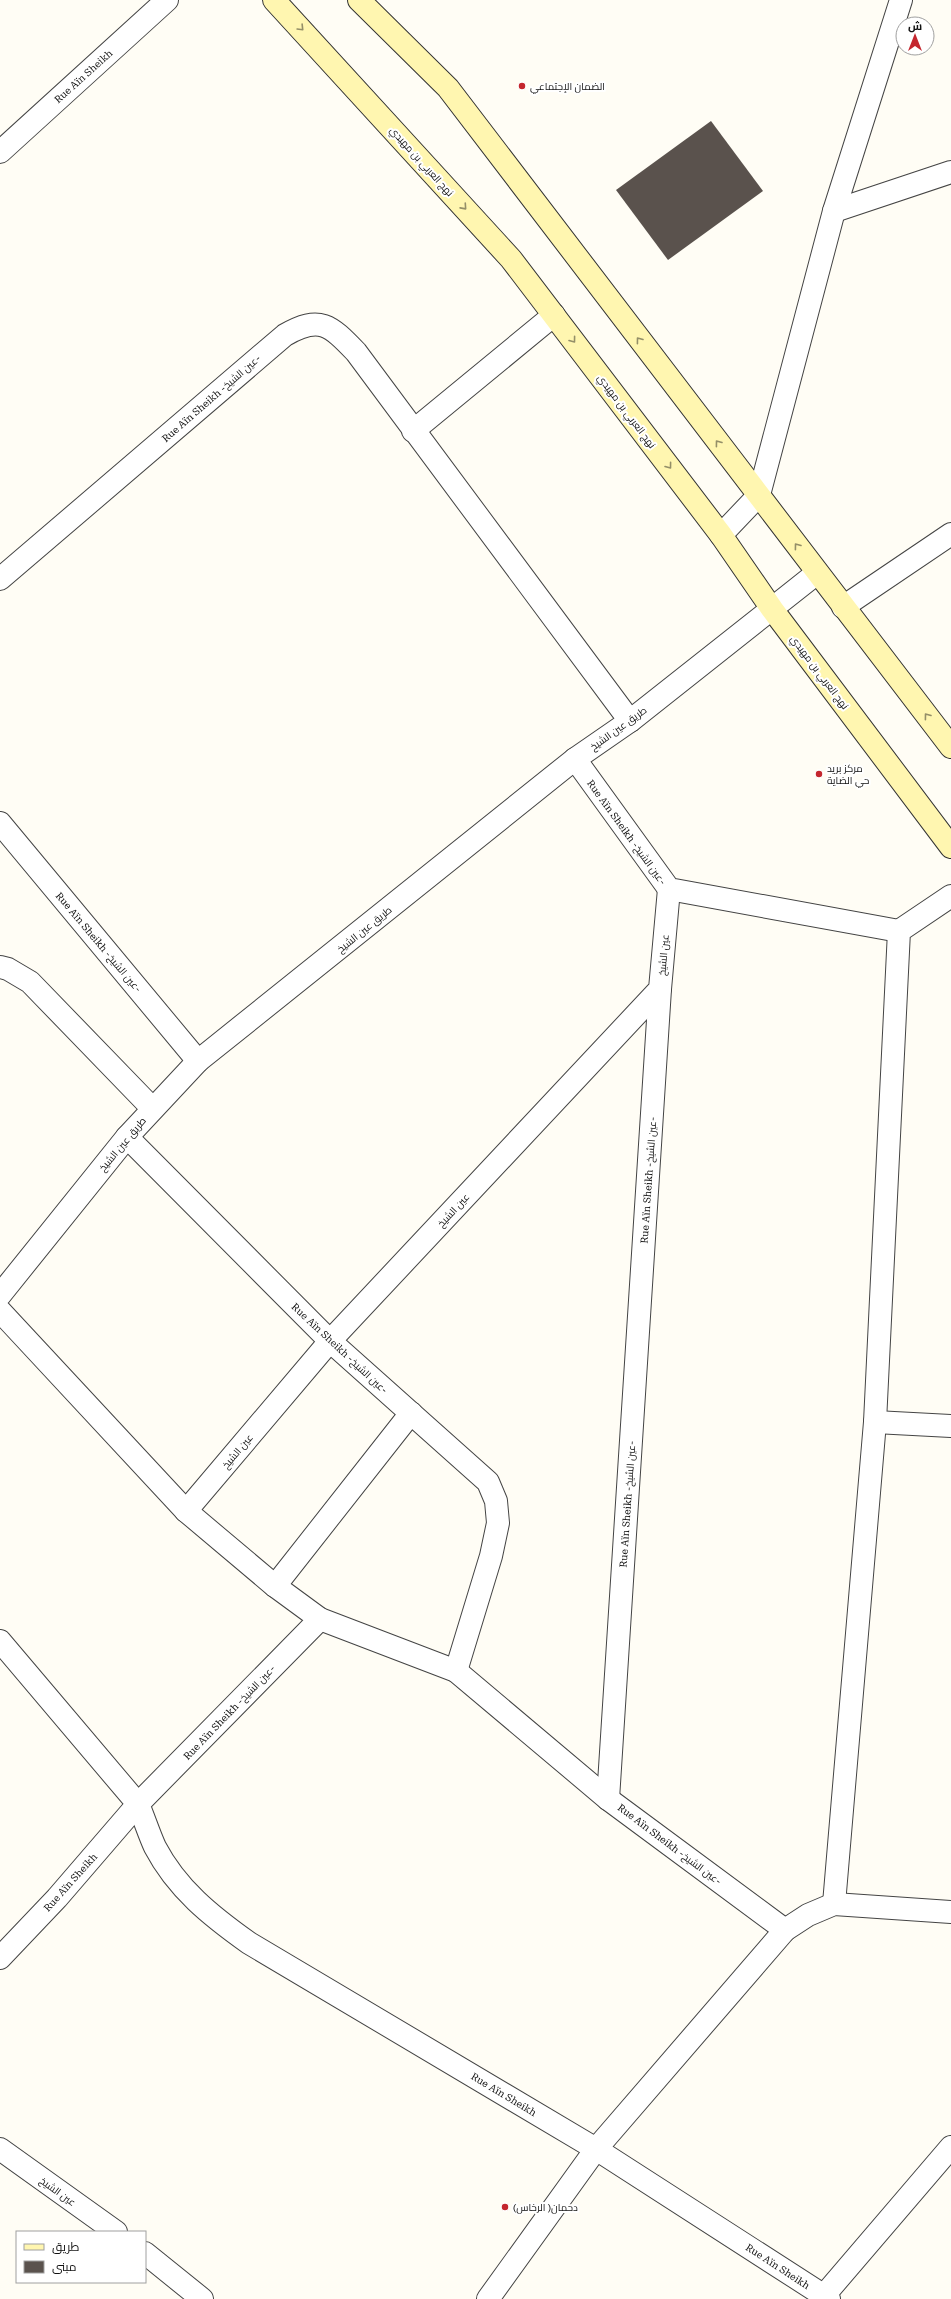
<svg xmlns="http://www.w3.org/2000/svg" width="951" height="2299" font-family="'Roboto Serif',Cairo,serif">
<rect width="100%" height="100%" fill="#fffdf5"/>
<polygon fill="#5a524d" points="711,121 763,191 668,260 616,190"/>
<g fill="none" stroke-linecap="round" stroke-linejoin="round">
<g stroke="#444" stroke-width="24">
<g id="minor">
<polyline points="0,152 167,0"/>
<polyline points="834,211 951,172"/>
<polyline points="413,431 554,315"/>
<polyline points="721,535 759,495 834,211 901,0"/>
<path d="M 0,579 L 285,335 C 320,315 330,325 356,352 L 630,721"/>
<polyline points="843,607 951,534"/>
<polyline points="575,759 669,889 899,931"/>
<polyline points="0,823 198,1061"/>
<polyline points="0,967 8,969 30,982 152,1108"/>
<polyline points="127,1137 330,1341 488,1482 496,1501 498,1523 491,1556 456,1671"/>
<polyline points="0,1311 186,1511 275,1586 320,1619 456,1671 608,1799 785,1930"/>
<polyline points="875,1422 951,1426"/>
<polyline points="186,1511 330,1341 660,989 669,889"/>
<polyline points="275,1586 411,1413"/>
<path d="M 320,1619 L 138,1804 C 144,1818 149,1834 155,1847 C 177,1889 211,1916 249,1943 L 596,2149 L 829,2299"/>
<polyline points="0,1641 138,1804 57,1898 0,1958"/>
<polyline points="608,1799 660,989"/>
<polyline points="834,1904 875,1422 899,931 951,896"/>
<polyline points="0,2149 116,2232"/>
<polyline points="145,2253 202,2299"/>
<polyline points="488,2299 596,2149 785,1930 808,1915 834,1904 951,1912"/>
<polyline points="821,2299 951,2147"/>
</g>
</g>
<g stroke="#444" stroke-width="24">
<polyline id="tertiary" points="0,1295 127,1137 198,1061 575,759 630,721 817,573"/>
</g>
<g stroke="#333" stroke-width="24">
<g id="secondary">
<polyline points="274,0 511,259 721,535 772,609 951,847"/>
<polyline points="359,0 448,88 951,747"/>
</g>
</g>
<use href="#minor" stroke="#fff" stroke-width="22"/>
<use href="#tertiary" stroke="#fff" stroke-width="22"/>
<use href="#secondary" stroke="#fff6b0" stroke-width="22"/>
</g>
<defs><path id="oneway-chevron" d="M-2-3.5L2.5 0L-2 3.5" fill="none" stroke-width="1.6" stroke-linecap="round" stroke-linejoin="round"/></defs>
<g stroke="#948f68">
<use href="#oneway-chevron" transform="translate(301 28) rotate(46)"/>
<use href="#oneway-chevron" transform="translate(464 207) rotate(48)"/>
<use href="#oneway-chevron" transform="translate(573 340) rotate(53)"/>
<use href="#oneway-chevron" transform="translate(639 340) rotate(-127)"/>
<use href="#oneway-chevron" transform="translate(718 443) rotate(-127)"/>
<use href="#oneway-chevron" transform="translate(669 466) rotate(53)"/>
<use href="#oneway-chevron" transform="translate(797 546) rotate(-127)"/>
<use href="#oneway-chevron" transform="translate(927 716) rotate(-127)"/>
</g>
<g fill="#c4262e" stroke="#fff" stroke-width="1.5">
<circle cx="522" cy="86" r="4"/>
<circle cx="819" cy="774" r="4"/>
<circle cx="505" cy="2207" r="4"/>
</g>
<g text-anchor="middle" stroke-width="4" stroke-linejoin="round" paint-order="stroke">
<g font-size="10" fill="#111" stroke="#fff">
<text transform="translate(83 76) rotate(-42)" y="4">Rue Aïn Sheikh</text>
<text transform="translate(422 161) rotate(48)" y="4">نهج العربي بن مهيدي</text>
<text transform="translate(211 398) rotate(-41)" y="4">Rue Aïn Sheikh -عين الشيخ-</text>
<text transform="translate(627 411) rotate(53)" y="4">نهج العربي بن مهيدي</text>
<text transform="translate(820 672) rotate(53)" y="4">نهج العربي بن مهيدي</text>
<text transform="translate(618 728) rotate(-36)" y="4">طريق عين الشيخ</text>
<text transform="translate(627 832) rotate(54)" y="4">Rue Aïn Sheikh -عين الشيخ-</text>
<text transform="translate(364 929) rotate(-39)" y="4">طريق عين الشيخ</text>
<text transform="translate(99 942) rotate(50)" y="4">Rue Aïn Sheikh -عين الشيخ-</text>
<text transform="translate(663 955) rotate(-85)" y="4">عين الشيخ</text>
<text transform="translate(122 1144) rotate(-50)" y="4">طريق عين الشيخ</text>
<text transform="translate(648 1180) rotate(-86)" y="4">Rue Aïn Sheikh -عين الشيخ-</text>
<text transform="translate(453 1210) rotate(-47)" y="4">عين الشيخ</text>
<text transform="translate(340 1348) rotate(43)" y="4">Rue Aïn Sheikh -عين الشيخ-</text>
<text transform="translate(237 1451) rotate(-50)" y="4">عين الشيخ</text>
<text transform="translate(627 1504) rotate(-86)" y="4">Rue Aïn Sheikh -عين الشيخ-</text>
<text transform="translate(229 1712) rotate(-46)" y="4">Rue Aïn Sheikh -عين الشيخ-</text>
<text transform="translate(670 1844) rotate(37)" y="4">Rue Aïn Sheikh -عين الشيخ-</text>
<text transform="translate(70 1882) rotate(-48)" y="4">Rue Aïn Sheikh</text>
<text transform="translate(504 2094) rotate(31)" y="4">Rue Aïn Sheikh</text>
<text transform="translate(58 2191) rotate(36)" y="4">عين الشيخ</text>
<text transform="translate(778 2266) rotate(33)" y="4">Rue Aïn Sheikh</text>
</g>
<g font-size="10" fill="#111" stroke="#fff" text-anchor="start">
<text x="530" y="90">الضمان الإجتماعي</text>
<text x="827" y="772">مركز بريد<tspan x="827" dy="12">حي الضاية</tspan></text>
<text x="513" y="2211">دحمان( الرخاس)</text>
</g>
</g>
<rect x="16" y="2231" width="130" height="52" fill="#ffffff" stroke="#a0a0a0"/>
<rect x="24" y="2244" width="20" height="6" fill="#fff6b0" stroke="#a0a0a0"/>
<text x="52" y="2251" font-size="12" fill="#111111">طريق</text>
<rect x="24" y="2261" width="20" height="12" fill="#5a524d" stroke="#a0a0a0"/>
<text x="52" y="2271" font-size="12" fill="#111111">مبنى</text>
<g transform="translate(915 36)"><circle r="19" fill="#ffffff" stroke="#a0a0a0"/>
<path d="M0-3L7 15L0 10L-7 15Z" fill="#c4262e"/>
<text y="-6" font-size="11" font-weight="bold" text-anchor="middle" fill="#111111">ش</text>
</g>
</svg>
